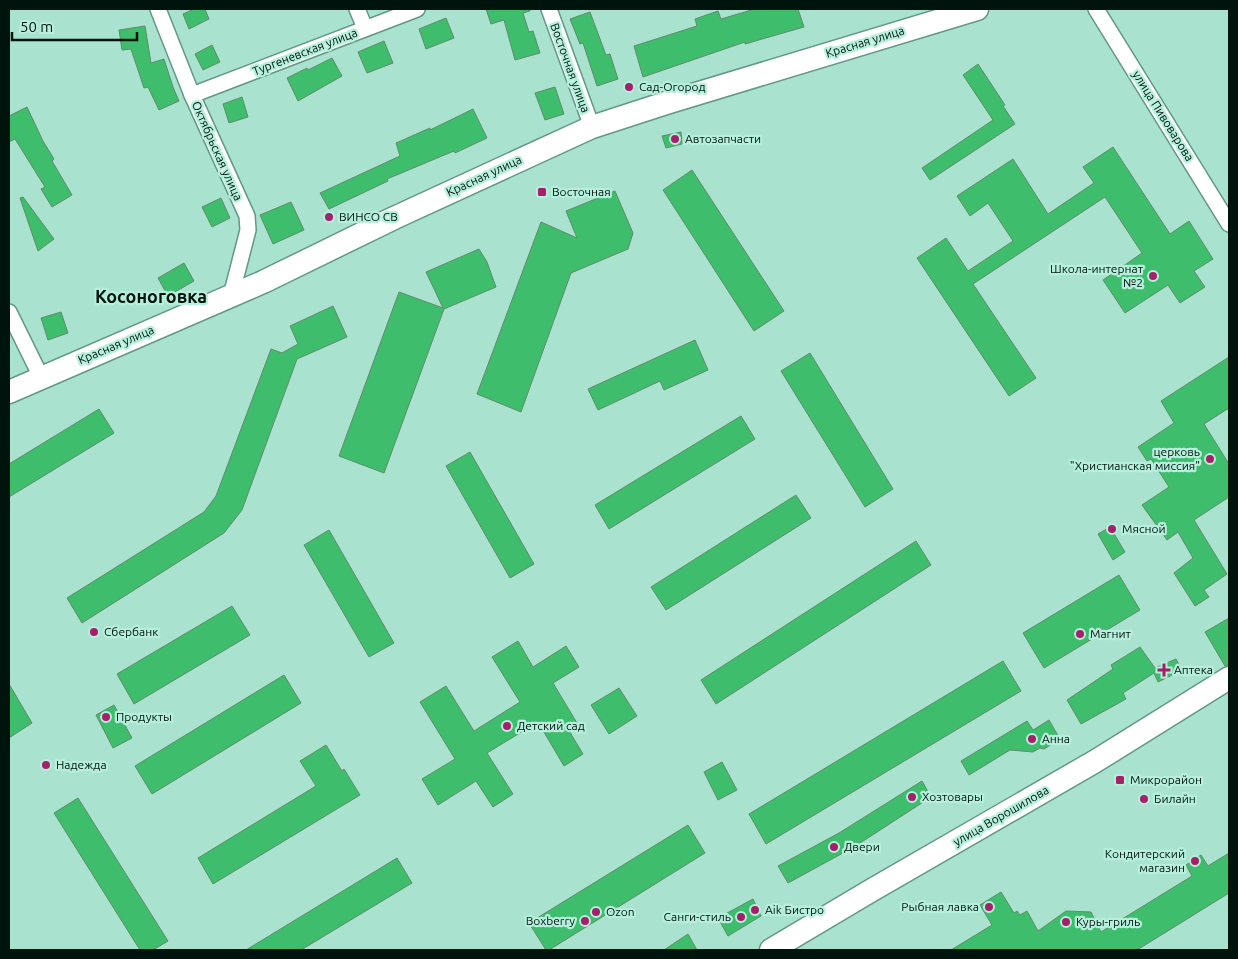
<svg xmlns="http://www.w3.org/2000/svg" width="1238" height="959" font-family="Ubuntu,sans-serif">
<rect width="100%" height="100%" fill="#a9e3cf"/>
<g fill="#3ebd6d" stroke="#618a6b">
<polygon points="194,9 205,9 209,19 189,29 183,14"/>
<polygon points="486,9 530,9 530,11 523,13 529,32 533,31 540,53 515,60 504,20 491,24"/>
<polygon points="755,9 798,9 804,27 745,44 745,42 643,77 634,46 697,26 695,19 718,11 721,19"/>
<polygon points="590,12 606,55 610,54 618,79 597,86 583,43 580,44 570,19"/>
<polygon points="446,18 454,38 426,49 419,29"/>
<polygon points="145,26 151,63 164,59 173,87 179,101 159,110 148,87 144,88 131,49 122,50 119,30"/>
<polygon points="384,41 393,63 367,73 358,52"/>
<polygon points="212,45 220,62 203,70 195,54"/>
<polygon points="332,58 342,76 298,101 287,78 307,68 308,70"/>
<polygon points="978,64 1005,105 1003,106 1015,124 930,180 922,168 993,120 963,75"/>
<polygon points="555,87 564,114 545,120 535,93"/>
<polygon points="242,97 248,117 229,123 223,104"/>
<polygon points="27,107 43,141 54,159 52,161 72,195 52,207 41,189 45,187 15,139 9,142 9,116"/>
<polygon points="473,109 487,138 455,153 454,151 387,179 388,181 329,209 320,193 400,156 396,143 430,128 430,130"/>
<polygon points="681,132 682,144 666,148 662,136"/>
<polygon points="1113,147 1170,234 1189,221 1213,259 1194,271 1205,287 1180,303 1168,285 1125,313 1103,280 1142,253 1105,197 973,284 1036,378 1009,396 917,258 946,238 968,271 1013,241 988,203 970,216 957,196 1013,159 1048,214 1094,183 1083,167"/>
<polygon points="692,170 784,311 754,331 663,190"/>
<polygon points="615,191 633,233 628,249 571,273 521,412 477,394 541,222 577,238 566,211"/>
<polygon points="23,197 54,239 38,251 20,198"/>
<polygon points="221,198 230,218 212,227 202,207"/>
<polygon points="291,202 304,230 273,244 260,215"/>
<polygon points="479,249 487,262 496,287 444,309 384,473 339,456 399,292 443,308 426,272"/>
<polygon points="184,263 194,281 168,296 158,278"/>
<polygon points="333,306 347,337 297,359 242,510 224,533 82,623 67,598 204,512 216,496 271,349 282,353 298,344 290,326"/>
<polygon points="61,312 68,333 48,340 41,318"/>
<polygon points="695,340 708,370 664,390 660,381 598,410 588,389"/>
<polygon points="810,353 893,489 865,507 781,371"/>
<polygon points="1229,357 1229,408 1204,424 1229,464 1229,497 1194,520 1227,574 1204,590 1209,597 1195,606 1174,573 1193,558 1178,532 1167,540 1142,505 1169,487 1151,459 1147,461 1138,447 1174,423 1161,401"/>
<polygon points="99,409 114,433 9,497 9,464"/>
<polygon points="741,416 755,439 609,529 595,505"/>
<polygon points="470,452 534,564 510,578 446,466"/>
<polygon points="796,495 811,518 666,610 651,587"/>
<polygon points="1110,527 1125,552 1113,560 1098,534"/>
<polygon points="329,530 394,643 369,657 304,545"/>
<polygon points="916,541 931,565 716,704 701,680"/>
<polygon points="1119,575 1140,610 1044,668 1023,633"/>
<polygon points="232,606 250,635 134,704 117,674"/>
<polygon points="1229,618 1229,665 1225,666 1205,632"/>
<polygon points="518,641 533,667 566,646 579,667 553,683 577,723 568,729 583,754 564,766 538,722 487,753 513,794 493,807 476,781 438,805 422,779 455,759 420,702 446,686 474,731 520,702 492,657"/>
<polygon points="1140,647 1155,668 1176,659 1182,670 1158,682 1154,673 1123,693 1126,699 1081,724 1067,700 1113,669 1111,665"/>
<polygon points="1003,661 1021,691 766,844 749,814"/>
<polygon points="284,675 301,703 152,794 135,766"/>
<polygon points="9,684 32,723 9,738"/>
<polygon points="619,688 637,716 609,734 591,705"/>
<polygon points="114,705 132,738 113,748 96,715"/>
<polygon points="1049,720 1060,739 1044,749 1040,748 1033,752 1010,750 969,775 961,761 1027,721 1033,730"/>
<polygon points="326,745 342,771 344,769 360,795 213,884 198,858 316,786 300,761"/>
<polygon points="722,762 737,790 718,800 704,772"/>
<polygon points="922,781 931,797 854,847 788,883 778,866 839,833"/>
<polygon points="78,798 168,941 153,950 140,950 54,813"/>
<polygon points="688,825 705,853 549,950 546,950 529,923"/>
<polygon points="1229,853 1229,893 1137,950 951,950 992,925 980,905 1001,892 1014,913 1017,911 1020,915 1027,911 1038,931 1066,911 1091,912 1101,932 1192,876 1186,865 1201,855 1208,866"/>
<polygon points="397,858 412,883 301,950 246,950"/>
<polygon points="753,899 761,916 728,936 718,918"/>
<polygon points="688,934 697,950 664,950"/>
</g>
<g fill="none" stroke-linecap="round" stroke-linejoin="round">
<g stroke="#619886" stroke-width="18">
<g id="street">
<polyline points="158,9 192,95 247,216 248,230 231,296"/>
<polyline points="357,9 365,28"/>
<polyline points="549,9 592,127"/>
<polyline points="1096,9 1229,224"/>
<polyline points="192,95 417,9"/>
<polyline points="9,312 41,377"/>
</g>
</g>
<g stroke="#619886" stroke-width="25">
<g id="secondary">
<polyline points="9,392 263,282 394,218 592,127 666,103 977,9"/>
<polyline points="771,950 872,890 1094,762 1229,678"/>
</g>
</g>
<use href="#street" stroke="#fff" stroke-width="15"/>
<use href="#secondary" stroke="#fff" stroke-width="22"/>
</g>
<g fill="#a51f6b" stroke="#b6f0dc" stroke-width="2">
<circle cx="629" cy="87" r="5"/>
<circle cx="675" cy="139" r="5"/>
<rect x="537" y="187" width="10" height="10" rx="2.5"/>
<circle cx="329" cy="217" r="5"/>
<circle cx="1153" cy="276" r="5"/>
<circle cx="1210" cy="459" r="5"/>
<circle cx="1112" cy="529" r="5"/>
<circle cx="94" cy="632" r="5"/>
<circle cx="1080" cy="634" r="5"/>
<path d="M1161.5 662.5h5v5h5v5h-5v5h-5v-5h-5v-5h5z"/>
<circle cx="106" cy="717" r="5"/>
<circle cx="507" cy="726" r="5"/>
<circle cx="1032" cy="739" r="5"/>
<circle cx="46" cy="765" r="5"/>
<rect x="1115" y="775" width="10" height="10" rx="2.5"/>
<circle cx="912" cy="797" r="5"/>
<circle cx="1144" cy="799" r="5"/>
<circle cx="834" cy="847" r="5"/>
<circle cx="1195" cy="861" r="5"/>
<circle cx="989" cy="907" r="5"/>
<circle cx="755" cy="910" r="5"/>
<circle cx="596" cy="912" r="5"/>
<circle cx="741" cy="917" r="5"/>
<circle cx="585" cy="921" r="5"/>
<circle cx="1066" cy="922" r="5"/>
</g>
<g text-anchor="middle" stroke-width="4.5" stroke-linejoin="round" paint-order="stroke">
<g font-size="12" fill="#00140e" stroke="#b6f0dc">
<text transform="translate(865 42) rotate(-17)" y="4">Красная улица</text>
<text transform="translate(305 52) rotate(-21)" y="4">Тургеневская улица</text>
<text transform="translate(570 68) rotate(70)" y="4">Восточная улица</text>
<text transform="translate(1163 116) rotate(58)" y="4">улица Пивоварова</text>
<text transform="translate(217 151) rotate(66)" y="4">Октябрьская улица</text>
<text transform="translate(484 176) rotate(-25)" y="4">Красная улица</text>
<text transform="translate(116 345) rotate(-23)" y="4">Красная улица</text>
<text transform="translate(1001 816) rotate(-30)" y="4">улица Ворошилова</text>
</g>
<g font-size="12" fill="#00140e" stroke="#b6f0dc" text-anchor="start">
<text x="639" y="91">Сад-Огород</text>
<text x="685" y="143">Автозапчасти</text>
<text x="552" y="196">Восточная</text>
<text x="339" y="221">ВИНСО СВ</text>
<text x="1143" y="273" text-anchor="end">Школа-интернат<tspan x="1143" dy="14">№2</tspan></text>
<text x="1200" y="456" text-anchor="end">церковь<tspan x="1200" dy="14">"Христианская миссия"</tspan></text>
<text x="1122" y="533">Мясной</text>
<text x="104" y="636">Сбербанк</text>
<text x="1090" y="638">Магнит</text>
<text x="1174" y="674">Аптека</text>
<text x="116" y="721">Продукты</text>
<text x="517" y="730">Детский сад</text>
<text x="1042" y="743">Анна</text>
<text x="56" y="769">Надежда</text>
<text x="1130" y="784">Микрорайон</text>
<text x="922" y="801">Хозтовары</text>
<text x="1154" y="803">Билайн</text>
<text x="844" y="851">Двери</text>
<text x="1185" y="858" text-anchor="end">Кондитерский<tspan x="1185" dy="14">магазин</tspan></text>
<text x="979" y="911" text-anchor="end">Рыбная лавка</text>
<text x="765" y="914">Aik Бистро</text>
<text x="606" y="916">Ozon</text>
<text x="731" y="921" text-anchor="end">Санги-стиль</text>
<text x="575" y="925" text-anchor="end">Boxberry</text>
<text x="1076" y="926">Куры-гриль</text>
</g>
<g font-size="18" font-weight="bold" fill="#00140e" stroke="#b6f0dc">
<text x="151" y="303">Косоноговка</text>
</g>
</g>
<rect width="1238" height="959" fill="none" stroke="#00140e" stroke-width="20"/>
<path d="M12 32v8h125v-8" fill="none" stroke="#00140e" stroke-width="2.5"/>
<text x="20" y="32" font-size="15" fill="#00140e" stroke="#b6f0dc" stroke-width="4" paint-order="stroke">50 m</text>
</svg>
